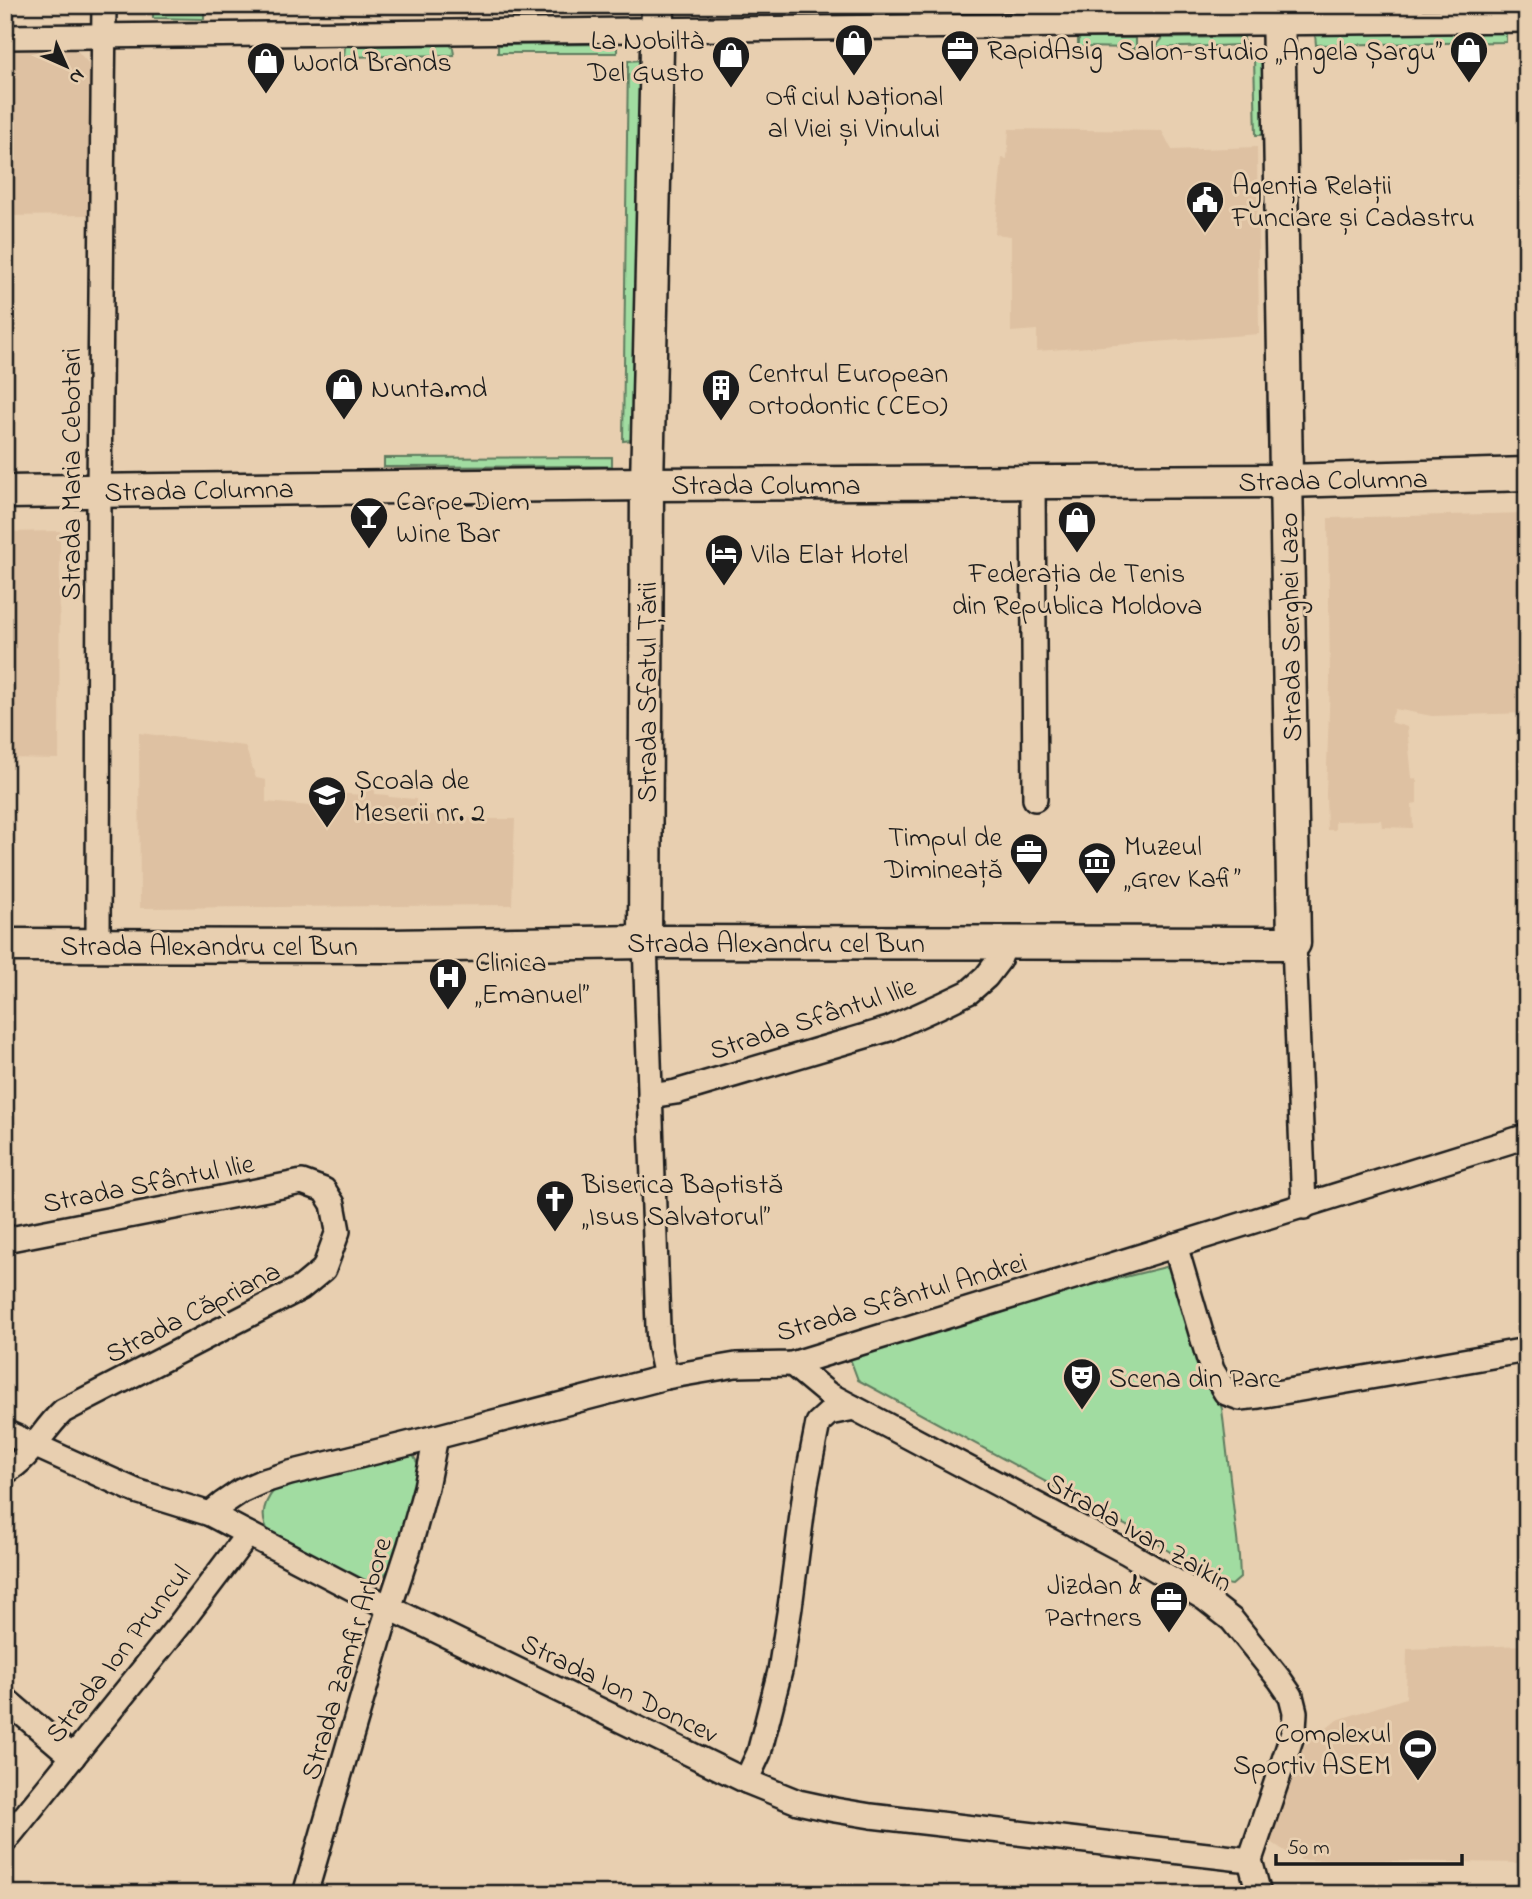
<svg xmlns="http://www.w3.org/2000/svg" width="1532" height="1899" font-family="'Indie Flower',sans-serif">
<rect width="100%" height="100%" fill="#e8cfb0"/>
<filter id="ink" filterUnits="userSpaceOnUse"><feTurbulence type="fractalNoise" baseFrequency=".0143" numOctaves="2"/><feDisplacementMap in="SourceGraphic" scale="14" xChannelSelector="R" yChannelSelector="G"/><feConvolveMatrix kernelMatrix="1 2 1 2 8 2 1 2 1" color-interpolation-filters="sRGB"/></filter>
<g filter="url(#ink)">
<g fill="#dec1a2">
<polygon points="5,44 74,47 88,63 91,74 90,215 5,216"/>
<polygon points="1009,129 1162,131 1172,150 1257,147 1259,334 1037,351 1037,330 1011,332 1011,236 995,234 1002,158 1007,159"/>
<polygon points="1527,513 1527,713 1432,716 1395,709 1390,722 1407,727 1412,778 1417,779 1417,803 1412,804 1413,828 1382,827 1381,820 1335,821 1335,830 1327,830 1326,794 1330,682 1328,518"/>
<polygon points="60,531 59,759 5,758 5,532"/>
<polygon points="139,733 245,746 256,778 266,780 266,802 332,808 334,793 363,795 364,789 375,790 375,794 388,795 389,797 416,799 415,814 486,819 515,819 512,905 140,908"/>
<polygon points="1527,1645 1527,1863 1300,1860 1300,1855 1291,1855 1268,1840 1302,1748 1337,1720 1406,1698 1407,1649"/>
</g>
<g fill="#a1dca1" stroke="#5e7c5e" stroke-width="2">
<polygon points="918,5 998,5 997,14 918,19"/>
<polygon points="153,7 204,7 204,19 153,18"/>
<polygon points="1506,31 1506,42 1316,45 1315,34"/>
<polygon points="1244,37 1243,45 1155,48 1163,38"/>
<polygon points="1080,38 1136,38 1136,48 1078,47 1078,40"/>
<polygon points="617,44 617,53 498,53 498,45"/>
<polygon points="450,45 453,48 454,55 344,57 345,46"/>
<polygon points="1254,58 1267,58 1269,135 1256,135"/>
<polygon points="642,60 636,434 631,440 623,441 628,61"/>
<polygon points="612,457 612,466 384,467 384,458"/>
<polygon points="1174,1265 1222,1409 1239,1556 1240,1578 1232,1585 1217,1583 1149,1538 858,1380 845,1345"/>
<path d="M 410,1453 L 414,1457 L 419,1466 L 414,1493 L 389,1570 L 380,1580 L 364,1582 L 270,1534 C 259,1518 263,1503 275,1489 Z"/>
</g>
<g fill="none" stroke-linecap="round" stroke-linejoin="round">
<g stroke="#1c1c1c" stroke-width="28">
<g id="minor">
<polyline points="5,37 1527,20"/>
<polyline points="1033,482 1035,799"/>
<polyline points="645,942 658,1327 659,1344 666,1377"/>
<polyline points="1294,943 1304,1207"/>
<polyline points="98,944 99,491 104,5"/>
<polyline points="650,1096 676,1092 889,1029 944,1004 969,992 986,977 999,960 1006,942"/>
<path d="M 5,1240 L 302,1182 L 324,1190 L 333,1204 L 338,1231 L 324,1269 L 301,1288 L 63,1411 C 42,1430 31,1458 5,1472"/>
<polyline points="1175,1245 1212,1370 1226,1393 1240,1398 1259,1396 1527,1350"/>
<polyline points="792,1364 828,1394 1128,1553 1204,1598 1232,1620 1280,1680 1291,1696 1295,1712 1294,1730 1250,1860 1259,1894"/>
<polyline points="5,1432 136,1491 210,1514 390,1608 746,1781 798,1802 835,1810 871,1816 1250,1860"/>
<path d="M 210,1514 L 222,1504 L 241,1491 L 261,1482 L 290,1473 L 436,1437 L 666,1377 L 736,1365 L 792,1364 C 1037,1288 1282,1214 1527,1136"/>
<polyline points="5,1699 73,1757"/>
<polyline points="746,1781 759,1753 780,1671 790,1607 806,1484 818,1423 829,1413 854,1408"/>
<polyline points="5,1841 180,1624 248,1534"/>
<polyline points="305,1894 382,1630 410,1545 426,1487 436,1437"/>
</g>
</g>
<g stroke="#1c1c1c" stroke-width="37">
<g id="secondary">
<polyline points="5,492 647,484 1287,481 1527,474"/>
<polyline points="645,942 647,484 658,5"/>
<polyline points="5,945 390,946 645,942 1294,943 1278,5"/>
</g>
</g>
<use href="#minor" stroke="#e8cfb0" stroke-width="23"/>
<use href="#secondary" stroke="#e8cfb0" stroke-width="32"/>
</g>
</g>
<defs>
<g id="shop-pin" transform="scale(2.0125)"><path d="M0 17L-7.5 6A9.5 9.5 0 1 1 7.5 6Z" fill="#1c1c1c" stroke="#e8cfb0"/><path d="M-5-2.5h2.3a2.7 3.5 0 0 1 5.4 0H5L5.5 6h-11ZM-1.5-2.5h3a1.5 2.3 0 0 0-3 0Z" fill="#fff"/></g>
<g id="office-pin" transform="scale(2.0125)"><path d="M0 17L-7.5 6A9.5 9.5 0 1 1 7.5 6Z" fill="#1c1c1c" stroke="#e8cfb0"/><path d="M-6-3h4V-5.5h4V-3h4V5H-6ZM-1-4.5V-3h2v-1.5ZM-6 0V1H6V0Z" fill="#fff"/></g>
<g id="civic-pin" transform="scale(2.0125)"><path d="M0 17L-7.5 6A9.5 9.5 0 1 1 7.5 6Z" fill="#1c1c1c" stroke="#e8cfb0"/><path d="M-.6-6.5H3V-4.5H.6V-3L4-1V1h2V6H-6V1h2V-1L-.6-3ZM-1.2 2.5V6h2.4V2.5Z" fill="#fff"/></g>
<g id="building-pin" transform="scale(2.0125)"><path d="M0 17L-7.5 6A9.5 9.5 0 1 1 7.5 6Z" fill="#1c1c1c" stroke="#e8cfb0"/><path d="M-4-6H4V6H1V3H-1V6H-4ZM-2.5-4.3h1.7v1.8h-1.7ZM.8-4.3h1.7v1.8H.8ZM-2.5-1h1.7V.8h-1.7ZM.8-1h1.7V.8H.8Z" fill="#fff"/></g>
<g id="bar-pin" transform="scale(2.0125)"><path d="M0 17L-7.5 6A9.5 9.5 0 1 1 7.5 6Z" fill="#1c1c1c" stroke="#e8cfb0"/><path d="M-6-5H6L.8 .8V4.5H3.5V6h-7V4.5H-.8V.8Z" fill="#fff"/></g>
<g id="hotel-pin" transform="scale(2.0125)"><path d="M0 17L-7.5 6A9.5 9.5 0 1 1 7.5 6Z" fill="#1c1c1c" stroke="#e8cfb0"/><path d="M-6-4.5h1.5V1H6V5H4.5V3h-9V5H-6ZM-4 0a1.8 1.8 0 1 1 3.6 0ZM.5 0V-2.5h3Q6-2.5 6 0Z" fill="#fff"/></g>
<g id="university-pin" transform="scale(2.0125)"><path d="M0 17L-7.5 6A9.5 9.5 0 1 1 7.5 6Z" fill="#1c1c1c" stroke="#e8cfb0"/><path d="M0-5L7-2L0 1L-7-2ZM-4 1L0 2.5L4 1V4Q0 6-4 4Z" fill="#fff"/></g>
<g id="museum-pin" transform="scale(2.0125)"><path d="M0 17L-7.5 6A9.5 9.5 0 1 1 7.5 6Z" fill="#1c1c1c" stroke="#e8cfb0"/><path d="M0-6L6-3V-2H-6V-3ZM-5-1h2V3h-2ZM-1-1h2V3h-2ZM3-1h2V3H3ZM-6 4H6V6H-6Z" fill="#fff"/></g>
<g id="hospital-pin" transform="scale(2.0125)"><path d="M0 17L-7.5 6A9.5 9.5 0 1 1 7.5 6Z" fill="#1c1c1c" stroke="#e8cfb0"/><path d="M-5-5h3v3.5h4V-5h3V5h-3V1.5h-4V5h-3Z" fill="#fff"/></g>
<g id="church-pin" transform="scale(2.0125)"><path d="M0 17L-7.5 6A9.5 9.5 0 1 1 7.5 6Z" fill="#1c1c1c" stroke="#e8cfb0"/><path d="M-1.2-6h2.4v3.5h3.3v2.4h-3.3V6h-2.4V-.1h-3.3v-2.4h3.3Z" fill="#fff"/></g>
<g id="theatre-pin" transform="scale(2.0125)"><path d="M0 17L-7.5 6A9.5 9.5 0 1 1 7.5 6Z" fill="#1c1c1c" stroke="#e8cfb0"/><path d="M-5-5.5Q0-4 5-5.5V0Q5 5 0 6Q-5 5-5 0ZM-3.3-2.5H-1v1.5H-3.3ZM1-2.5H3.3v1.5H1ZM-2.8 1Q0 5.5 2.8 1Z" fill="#fff"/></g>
<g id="stadium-pin" transform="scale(2.0125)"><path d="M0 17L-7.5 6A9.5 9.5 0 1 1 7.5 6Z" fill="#1c1c1c" stroke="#e8cfb0"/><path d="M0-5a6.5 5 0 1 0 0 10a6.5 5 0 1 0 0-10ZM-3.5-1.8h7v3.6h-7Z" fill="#fff"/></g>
</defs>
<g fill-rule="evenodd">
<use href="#shop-pin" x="854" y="43"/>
<use href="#office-pin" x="960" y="49"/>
<use href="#shop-pin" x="1469" y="50"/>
<use href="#shop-pin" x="731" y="55"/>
<use href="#shop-pin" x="266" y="61"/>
<use href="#civic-pin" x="1205" y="200"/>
<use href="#shop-pin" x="344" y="387"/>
<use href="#building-pin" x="721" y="388"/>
<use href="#bar-pin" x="369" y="516"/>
<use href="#shop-pin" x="1077" y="520"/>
<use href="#hotel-pin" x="724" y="553"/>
<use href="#university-pin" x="327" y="795"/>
<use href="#office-pin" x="1029" y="852"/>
<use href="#museum-pin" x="1097" y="861"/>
<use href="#hospital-pin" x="448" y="977"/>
<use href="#church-pin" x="555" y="1199"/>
<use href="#theatre-pin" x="1082" y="1377"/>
<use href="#office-pin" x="1169" y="1600"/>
<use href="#stadium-pin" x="1418" y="1748"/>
</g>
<g text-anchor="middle" stroke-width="6" stroke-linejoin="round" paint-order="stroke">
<g font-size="28" fill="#1c1c1c" stroke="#e8cfb0" text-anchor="start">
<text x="704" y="49" text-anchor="end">La Nobiltà<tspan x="704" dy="32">Del Gusto</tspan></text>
<text x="987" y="59">RapidAsig</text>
<text x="1442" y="60" text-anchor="end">Salon-studio „Angela Șargu”</text>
<text x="293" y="71">World Brands</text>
<text x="854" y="105" text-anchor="middle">Oficiul Național<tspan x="854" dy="32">al Viei și Vinului</tspan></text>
<text x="1232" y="194">Agenția Relații<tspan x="1232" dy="32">Funciare și Cadastru</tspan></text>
<text x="748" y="382">Centrul European<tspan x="748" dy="32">Ortodontic (CEO)</tspan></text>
<text x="371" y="397">Nunta.md</text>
<text x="396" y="510">Carpe Diem<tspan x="396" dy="32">Wine Bar</tspan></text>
<text x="751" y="563">Vila Elat Hotel</text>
<text x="1077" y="582" text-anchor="middle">Federația de Tenis<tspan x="1077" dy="32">din Republica Moldova</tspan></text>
<text x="354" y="789">Școala de<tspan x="354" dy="32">Meserii nr. 2</tspan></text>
<text x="1002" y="846" text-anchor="end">Timpul de<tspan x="1002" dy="32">Dimineață</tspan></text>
<text x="1124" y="855">Muzeul<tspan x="1124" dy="32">„Grev Kafi”</tspan></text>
<text x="475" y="971">Clinica<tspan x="475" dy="32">„Emanuel”</tspan></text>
<text x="582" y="1193">Biserica Baptistă<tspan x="582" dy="32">„Isus Salvatorul”</tspan></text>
<text x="1109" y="1387">Scena din Parc</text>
<text x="1142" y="1594" text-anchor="end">Jizdan &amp;<tspan x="1142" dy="32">Partners</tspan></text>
<text x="1391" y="1742" text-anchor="end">Complexul<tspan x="1391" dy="32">Sportiv ASEM</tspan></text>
</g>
<g font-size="28" fill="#1c1c1c" stroke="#e8cfb0">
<text transform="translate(70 474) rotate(-90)" y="10">Strada Maria Cebotari</text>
<text transform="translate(1333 479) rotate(-1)" y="10">Strada Columna</text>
<text x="766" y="494">Strada Columna</text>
<text transform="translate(199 489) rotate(-1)" y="10">Strada Columna</text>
<text transform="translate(1289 627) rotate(-91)" y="10">Strada Serghei Lazo</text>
<text transform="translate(646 692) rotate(-90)" y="10">Strada Sfatul Țării</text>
<text x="776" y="952">Strada Alexandru cel Bun</text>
<text x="209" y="955">Strada Alexandru cel Bun</text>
<text transform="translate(812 1017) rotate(-18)" y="10">Strada Sfântul Ilie</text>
<text transform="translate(148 1182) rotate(-11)" y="10">Strada Sfântul Ilie</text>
<text transform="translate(901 1296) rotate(-16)" y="10">Strada Sfântul Andrei</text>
<text transform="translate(192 1311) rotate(-27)" y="10">Strada Căpriana</text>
<text transform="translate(1140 1531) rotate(30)" y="10">Strada Ivan Zaikin</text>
<text transform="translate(117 1653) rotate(-52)" y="10">Strada Ion Pruncul</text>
<text transform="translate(345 1658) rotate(-73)" y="10">Strada Zamfir Arbore</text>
<text transform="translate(620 1687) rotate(26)" y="10">Strada Ion Doncev</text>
</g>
</g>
<rect width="1532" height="1899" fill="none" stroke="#e8cfb0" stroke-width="28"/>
<rect x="14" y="14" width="1504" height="1871" fill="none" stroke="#1c1c1c" stroke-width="2.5" filter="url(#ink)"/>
<g transform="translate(66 66) rotate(135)" stroke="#e8cfb0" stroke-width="5" paint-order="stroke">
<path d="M0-5L12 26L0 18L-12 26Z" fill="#1c1c1c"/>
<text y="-10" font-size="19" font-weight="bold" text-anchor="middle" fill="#1c1c1c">N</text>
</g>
<path d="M1276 1854v10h186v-10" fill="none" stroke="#1c1c1c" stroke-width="3.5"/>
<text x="1287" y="1854" font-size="21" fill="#1c1c1c" stroke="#e8cfb0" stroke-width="5" paint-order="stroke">50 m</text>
</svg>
